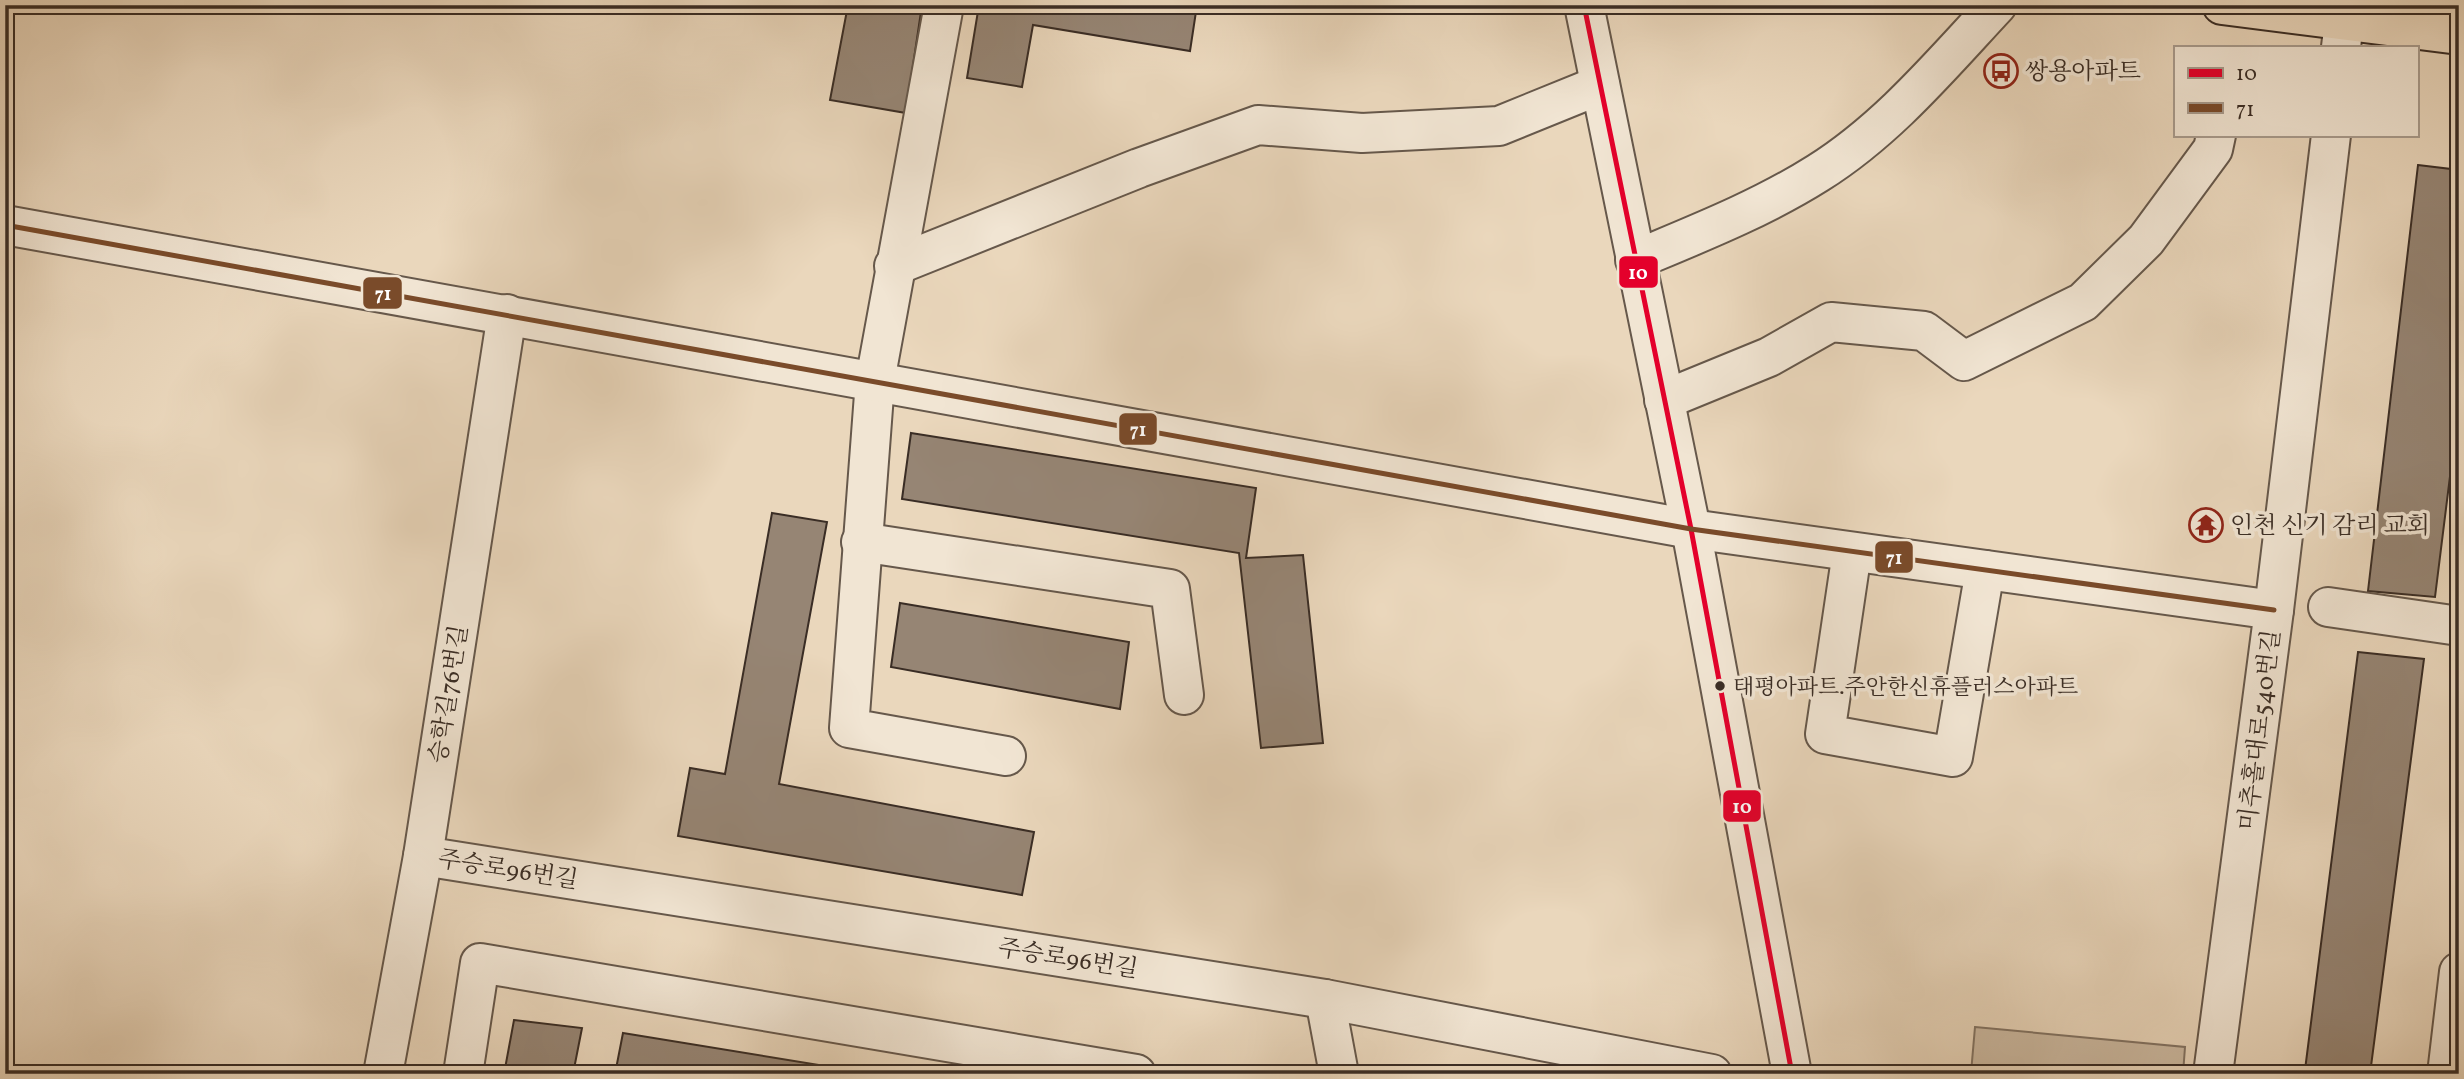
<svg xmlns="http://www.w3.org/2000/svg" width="2464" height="1079" font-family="Vollkorn,'Noto Serif KR',serif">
<rect width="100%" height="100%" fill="#ead7bc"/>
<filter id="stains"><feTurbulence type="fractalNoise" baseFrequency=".00286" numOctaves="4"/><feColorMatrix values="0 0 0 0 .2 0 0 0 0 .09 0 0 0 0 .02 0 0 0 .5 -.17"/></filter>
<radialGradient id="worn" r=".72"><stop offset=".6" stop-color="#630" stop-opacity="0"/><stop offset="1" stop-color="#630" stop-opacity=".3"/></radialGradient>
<polygon fill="#ccbaa2" stroke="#837464" stroke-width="2" points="1975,1027 2185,1047 2183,1074 1971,1073"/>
<g fill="#968574" stroke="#3a2d25" stroke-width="2">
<polygon points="848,5 922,5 906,113 830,100"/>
<polygon points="979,5 1197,5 1190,51 1033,25 1022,87 967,78"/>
<polygon points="2418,165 2459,170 2459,404 2435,597 2368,591"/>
<polygon points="911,433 1256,488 1246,558 1303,555 1323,743 1261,748 1239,553 902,499"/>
<polygon points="772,513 827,522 779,784 1034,832 1022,895 678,836 690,768 725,774"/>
<polygon points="900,603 1129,642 1120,709 891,667"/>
<polygon points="2358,652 2424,659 2370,1074 2333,1074 2305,1070"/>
<polygon points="514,1020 582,1028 573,1074 504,1074"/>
<polygon points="623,1033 874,1074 615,1074"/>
</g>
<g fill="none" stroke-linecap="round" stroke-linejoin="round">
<g stroke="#66584b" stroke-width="42">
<g id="minor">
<polyline points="944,5 875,381 849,728 1006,756"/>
<polyline points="1584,5 1691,529 1792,1074"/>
<polyline points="2341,47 2346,5"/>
<polyline points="5,225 1691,529 2274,610"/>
<path d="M 1635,260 C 1697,234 1761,209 1818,173 C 1888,129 1941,65 1997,5"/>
<polyline points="894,266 1139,168 1258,125 1362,133 1499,126 1600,85"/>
<polyline points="1664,400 1769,357 1831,322 1924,331 1964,361 2083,302 2146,240 2213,149 2216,135"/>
<polyline points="861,542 1170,589 1184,695"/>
<polyline points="1852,552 1825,734 1953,757 1985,570"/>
<polyline points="2328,607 2459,626"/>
<polyline points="423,856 1325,999 1712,1074"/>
<polyline points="1325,999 1339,1074"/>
<polyline points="383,1074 423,856 507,314"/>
<polyline points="463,1074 480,963 1136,1074"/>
<polyline points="2213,1074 2274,610 2331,135"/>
<polyline points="2447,1074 2459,972"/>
</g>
</g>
<g stroke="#3a2d25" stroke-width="42">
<polyline id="major" points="2222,5 2459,35"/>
</g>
<use href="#minor" stroke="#f1e5d3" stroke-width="38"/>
<use href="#major" stroke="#ead7bc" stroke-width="38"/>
<g stroke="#f1e5d3" stroke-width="10">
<polyline id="bus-1" points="1584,5 1691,529 1792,1074"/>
</g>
<g stroke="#f1e5d3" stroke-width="10">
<polyline id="bus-2" points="5,225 1691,529 2274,610"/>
</g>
<use href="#bus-1" stroke="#e4002b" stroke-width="5"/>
<use href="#bus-2" stroke="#7a4b2a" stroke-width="5"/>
</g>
<defs>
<g id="bus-ring" transform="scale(1.75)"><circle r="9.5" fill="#f1e5d3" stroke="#8f2418" stroke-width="1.5"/><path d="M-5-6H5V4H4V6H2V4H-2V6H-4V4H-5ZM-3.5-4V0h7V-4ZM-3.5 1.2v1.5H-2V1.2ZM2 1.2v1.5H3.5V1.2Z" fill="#8f2418"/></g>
<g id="temple-ring" transform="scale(1.75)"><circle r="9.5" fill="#f1e5d3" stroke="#8f2418" stroke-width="1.5"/><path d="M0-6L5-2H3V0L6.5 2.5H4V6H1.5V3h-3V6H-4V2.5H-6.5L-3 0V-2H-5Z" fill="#8f2418"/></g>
</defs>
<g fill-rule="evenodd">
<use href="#bus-ring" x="2001" y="71"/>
<use href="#temple-ring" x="2206" y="525"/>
</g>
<circle fill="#3a2d25" stroke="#f1e5d3" stroke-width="2.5" cx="1720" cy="686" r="6"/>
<g text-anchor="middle" stroke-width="7" stroke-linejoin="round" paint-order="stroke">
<g font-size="22" fill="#3a2d25" stroke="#f1e5d3" text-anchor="start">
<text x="1733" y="694">태평아파트.주안한신휴플러스아파트</text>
</g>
<g font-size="24" fill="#3a2d25" stroke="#f1e5d3" text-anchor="start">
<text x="2025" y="79">쌍용아파트</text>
<text x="2230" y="533">인천 신기 감리 교회</text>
</g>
<g font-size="24" fill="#3a2d25" stroke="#f1e5d3">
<text transform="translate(448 694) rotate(-81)" y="8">승학길76번길</text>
<text transform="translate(2259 730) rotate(-83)" y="8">미추홀대로540번길</text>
<text transform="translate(508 869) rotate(9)" y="8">주승로96번길</text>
<text transform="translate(1068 958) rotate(9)" y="8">주승로96번길</text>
</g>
</g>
<g stroke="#f1e5d3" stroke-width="2.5">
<rect x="1618" y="255" width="41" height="34" rx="7" fill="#e4002b"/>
<rect x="362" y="276" width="41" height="34" rx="7" fill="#7a4b2a"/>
<rect x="1118" y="412" width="40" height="34" rx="7" fill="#7a4b2a"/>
<rect x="1874" y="540" width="40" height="34" rx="7" fill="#7a4b2a"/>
<rect x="1722" y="789" width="40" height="34" rx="7" fill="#e4002b"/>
</g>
<g font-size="19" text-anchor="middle" font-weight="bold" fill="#fff">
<text x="1638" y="279">10</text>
<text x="383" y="300">71</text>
<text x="1138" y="436">71</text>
<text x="1894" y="564">71</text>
<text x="1742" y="813">10</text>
</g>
<rect width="2464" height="1079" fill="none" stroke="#ead7bc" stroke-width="28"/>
<rect x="7" y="7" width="2450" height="1065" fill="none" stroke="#3a2d25" stroke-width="3.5"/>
<rect x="14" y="14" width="2436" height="1051" fill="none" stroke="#3a2d25" stroke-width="2"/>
<rect x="2174" y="46" width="245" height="91" fill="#f1e5d3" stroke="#a89b8d" stroke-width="2"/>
<rect x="2188" y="68" width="35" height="10" fill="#e4002b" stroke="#a89b8d" stroke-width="2"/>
<text x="2236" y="80" font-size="21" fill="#3a2d25">10</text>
<rect x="2188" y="103" width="35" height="10" fill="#7a4b2a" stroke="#a89b8d" stroke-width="2"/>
<text x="2236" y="116" font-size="21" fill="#3a2d25">71</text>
<rect width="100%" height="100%" filter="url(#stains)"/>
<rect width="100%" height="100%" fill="url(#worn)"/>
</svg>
